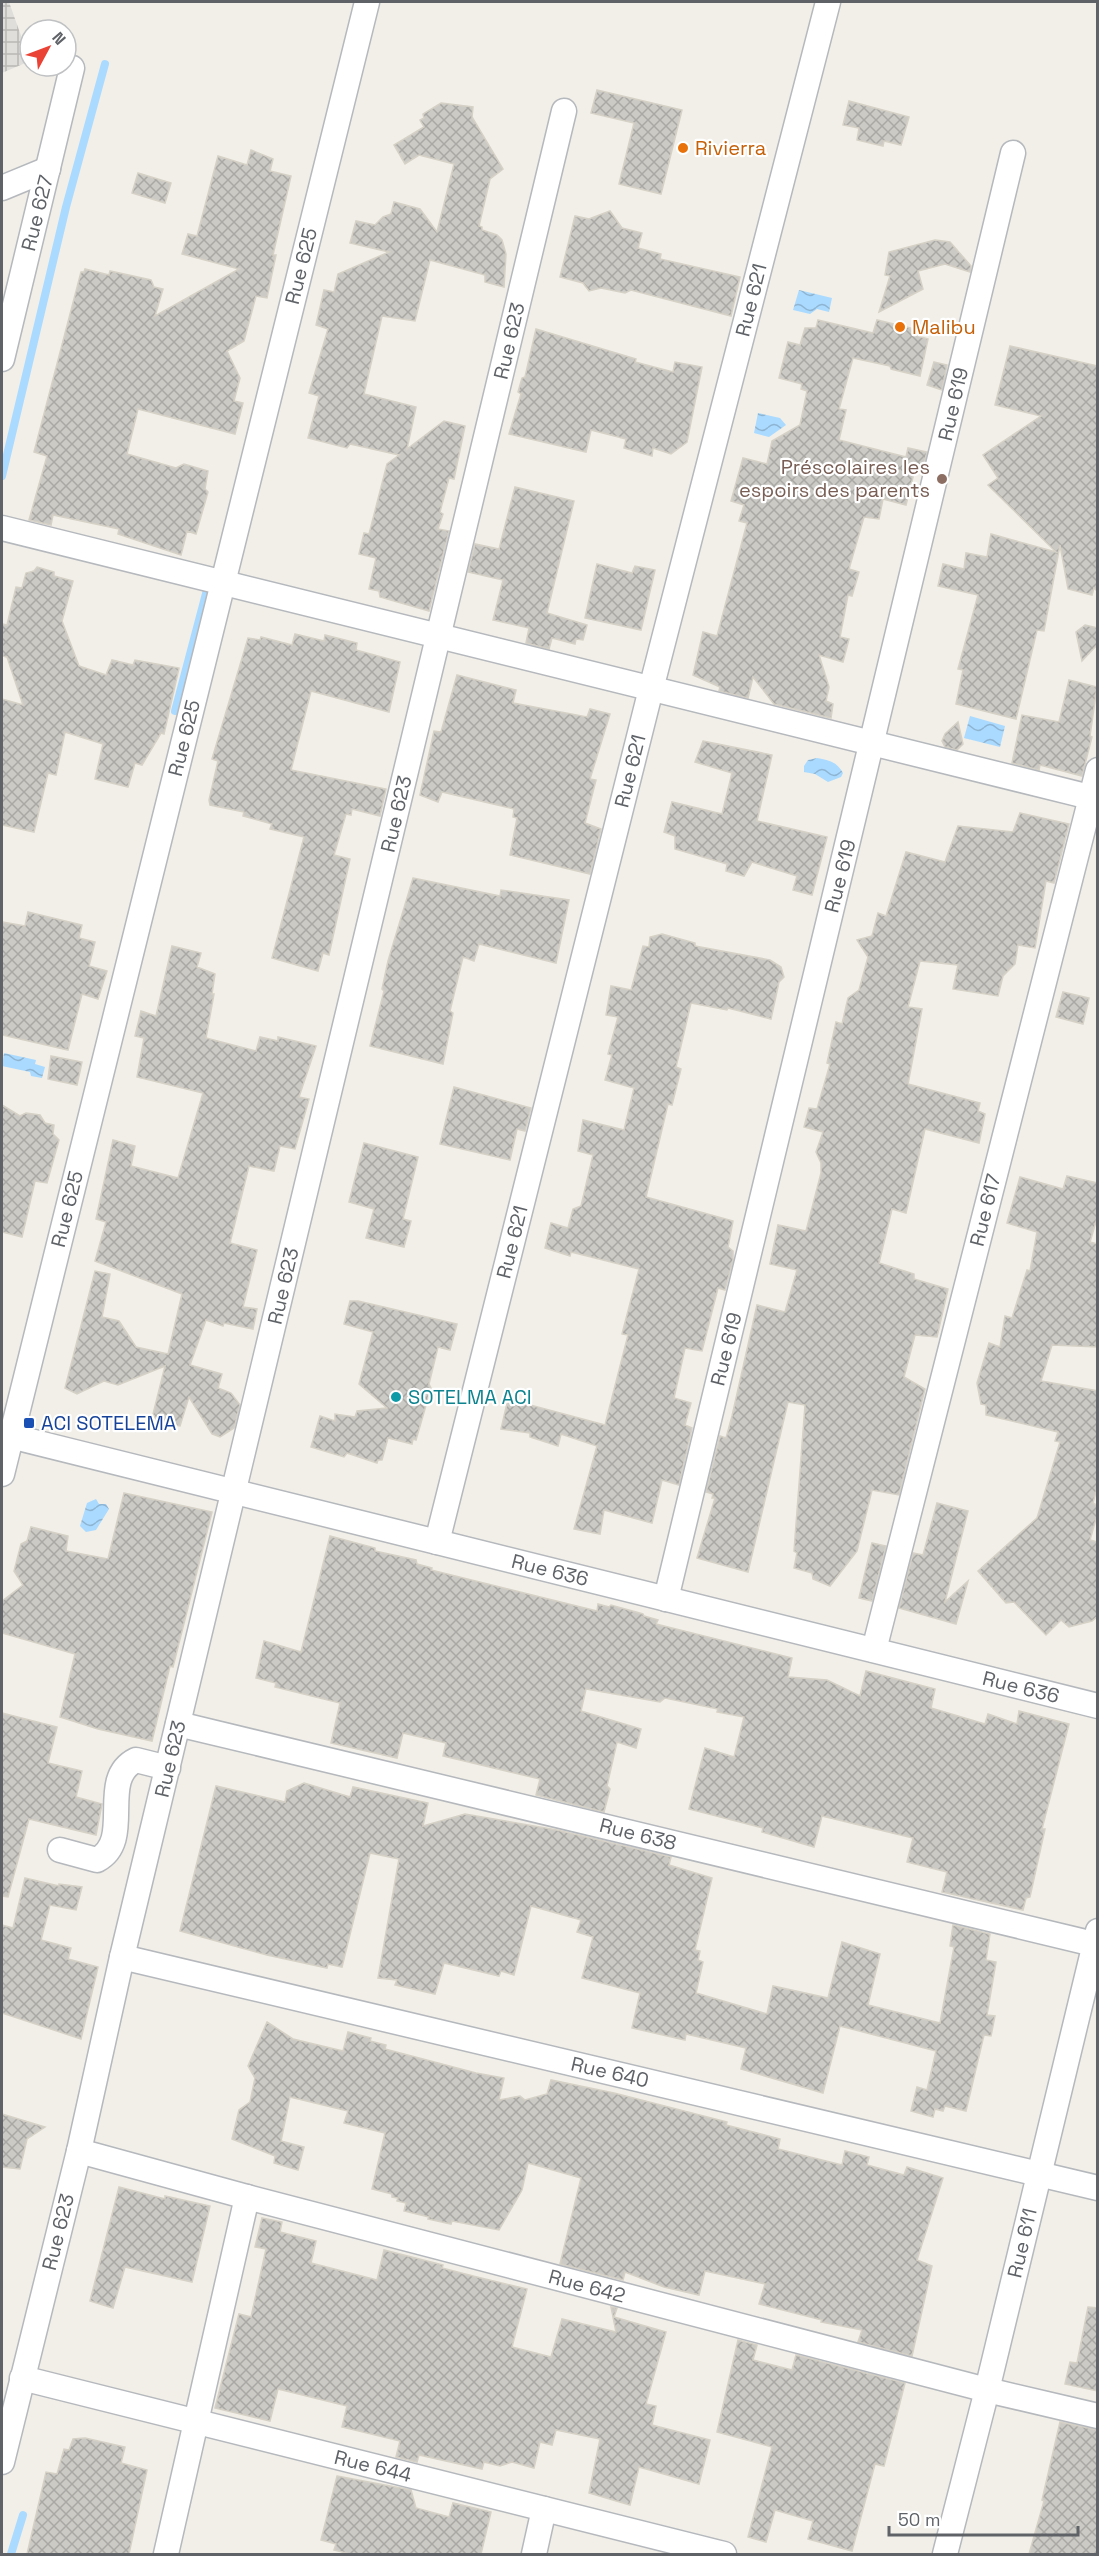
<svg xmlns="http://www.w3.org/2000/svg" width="1099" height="2556" font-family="'Space Grotesk',sans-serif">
<defs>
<pattern id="industrial-grid" width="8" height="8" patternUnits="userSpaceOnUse" patternTransform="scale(1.5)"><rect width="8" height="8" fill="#e0deda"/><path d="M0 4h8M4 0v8" fill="none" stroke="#b9b8b5"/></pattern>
<pattern id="water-waves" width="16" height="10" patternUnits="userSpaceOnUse" patternTransform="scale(1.5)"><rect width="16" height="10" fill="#aadaff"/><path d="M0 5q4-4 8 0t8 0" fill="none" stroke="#8eb4d2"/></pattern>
<pattern id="building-cross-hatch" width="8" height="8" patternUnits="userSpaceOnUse" patternTransform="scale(1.5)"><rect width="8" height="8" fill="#cccac5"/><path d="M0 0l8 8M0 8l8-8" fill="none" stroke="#a9a8a4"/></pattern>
</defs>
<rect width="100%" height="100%" fill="#f1efe8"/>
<polygon fill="url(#industrial-grid)" points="2,2 9,2 30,61 2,73"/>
<g fill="url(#water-waves)">
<polygon points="799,290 832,298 829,312 817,309 810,314 793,310"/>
<polygon points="758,413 780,418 786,425 769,437 754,433"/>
<polygon points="970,716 1005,726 1000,747 964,738"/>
<path d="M 817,758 C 829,760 837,762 843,773 L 841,777 L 828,782 L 815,774 L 804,772 L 804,766 L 808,760 Z"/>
<polygon points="4,1053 36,1060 35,1064 45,1067 42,1078 31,1076 30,1072 2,1066"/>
<polygon points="96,1499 99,1504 106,1504 109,1509 96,1530 86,1532 80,1526 87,1503"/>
</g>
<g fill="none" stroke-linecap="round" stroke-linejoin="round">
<g stroke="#aadaff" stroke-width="8">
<polyline points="2,476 66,207 105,64"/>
<polyline points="175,711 208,586 205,585"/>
<polyline points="11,2554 23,2515"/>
</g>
</g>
<g fill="url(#building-cross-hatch)" stroke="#d6d1c6" stroke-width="1.5">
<polygon points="597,90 682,110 661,194 619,184 634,123 591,113"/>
<polygon points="849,101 909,117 901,145 884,141 883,146 857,140 859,128 843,125"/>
<polygon points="441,103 473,107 472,117 503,169 490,179 479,226 482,227 482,230 497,235 502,240 506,254 504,287 485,282 485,275 430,260 415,321 382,316 364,394 416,407 407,449 444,421 465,426 454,479 449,478 440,512 443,514 438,529 449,531 429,611 380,597 379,591 369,589 376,558 359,554 364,533 369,534 387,464 399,455 350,444 347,448 308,438 319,396 309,393 328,329 316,325 324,290 334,292 338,274 389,252 350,243 356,221 375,225 383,217 391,214 394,202 420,209 437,232 454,164 419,155 405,164 394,145 424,127 420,120 424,118 423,114"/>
<polygon points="251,150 273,159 270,171 291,176 273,255 276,255 267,298 256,296 244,341 227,351 240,378 234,401 243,403 235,434 138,409 127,454 176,468 184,464 208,471 205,489 208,492 196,534 187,531 181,555 118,534 119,529 53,515 51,525 29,520 47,456 34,452 81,272 84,272 85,269 109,275 110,271 151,280 154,287 163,289 155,316 239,269 182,254 188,234 197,236 218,156 247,165"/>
<polygon points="138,173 171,183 165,203 132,193"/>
<polygon points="610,211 622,228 642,233 638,248 661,254 660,259 740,277 731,316 631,290 625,293 601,288 589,291 583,283 560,277 575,216 589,219"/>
<polygon points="935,240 950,242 971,266 970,272 945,264 918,271 923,289 879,312 890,276 885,275 889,252"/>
<polygon points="818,320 873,333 877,320 919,330 918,336 928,339 920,376 891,369 890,366 853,358 839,409 846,410 839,440 906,457 908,448 927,452 922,471 915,469 906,505 883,499 879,519 864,517 849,569 859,572 852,596 848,595 840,637 849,639 843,662 819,655 829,687 826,701 833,704 831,718 774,704 753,677 748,698 719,691 720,687 693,675 703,632 717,636 747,523 739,521 744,505 731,501 743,458 767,464 772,441 800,425 807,391 801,389 802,384 779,378 788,342 800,345 805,328 816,328"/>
<polygon points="536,329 636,359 635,362 673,372 675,362 702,367 687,442 671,454 653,448 652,456 624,448 626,439 591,430 586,452 509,434 521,394 518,392 522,378 525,377"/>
<polygon points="1010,346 1098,366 1098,592 1094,588 1092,595 1068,589 1060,545 1044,631 1037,630 1016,719 956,704 963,670 958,669 978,595 938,586 943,564 964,569 966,553 987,557 991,534 1056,552 988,485 998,478 983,455 1041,416 995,405"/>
<polygon points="934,362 947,365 942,390 927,385"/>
<polygon points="515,487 574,501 547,613 587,625 583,640 576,639 575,644 552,638 549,649 526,643 529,628 493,620 503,580 468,572 475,544 499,549"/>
<polygon points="597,564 632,573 635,566 655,570 641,630 585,618"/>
<polygon points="37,567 54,572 54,576 73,581 62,621 79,666 106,675 112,660 133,665 135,660 179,668 164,734 161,733 142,765 135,763 128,787 95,779 103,744 65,732 56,775 48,773 34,832 2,825 2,699 23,705 7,657 2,656 2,624 7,625 16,587 22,588 26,573 34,571"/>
<polygon points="1085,625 1098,628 1098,644 1082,661 1076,632"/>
<polygon points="295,634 324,641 325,635 357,643 356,650 400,662 389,712 311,691 291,770 386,789 380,816 352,809 351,815 346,814 334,855 350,859 329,955 323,953 318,971 272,958 304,837 270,829 272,824 243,816 244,812 210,805 209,800 218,761 212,759 248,638 260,640 261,637 292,645"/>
<polygon points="457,675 516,690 513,703 587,717 590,709 610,714 590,779 596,780 585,823 601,829 590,874 510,855 517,818 513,817 514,809 442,792 438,802 420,795 434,731 441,732"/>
<polygon points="1069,680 1097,687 1090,736 1092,737 1082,776 1040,765 1039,770 1012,763 1022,715 1059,722"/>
<polygon points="958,722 963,744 957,750 945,747 942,741 945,734"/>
<polygon points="703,741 772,755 757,821 827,837 812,895 793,890 797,876 752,862 744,876 726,871 727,864 675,849 675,836 664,832 672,802 722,814 732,773 695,762"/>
<polygon points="1020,813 1069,824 1054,883 1046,881 1035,948 1018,945 1015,964 1003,976 998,996 953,989 958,965 920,961 908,1007 922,1009 908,1084 980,1103 978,1111 985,1114 979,1143 925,1129 906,1213 892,1209 879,1263 914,1274 914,1279 948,1289 937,1337 915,1335 904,1377 925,1389 899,1495 872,1490 857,1551 830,1586 813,1579 812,1573 794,1568 797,1553 794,1551 805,1405 788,1402 748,1572 697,1558 715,1498 712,1498 713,1494 706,1492 720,1436 726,1438 732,1416 757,1305 785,1312 797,1270 770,1264 778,1225 806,1231 821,1173 821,1163 816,1152 823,1132 804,1127 809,1108 817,1109 830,1064 827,1063 836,1022 842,1024 848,998 859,990 868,957 857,940 872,936 878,913 886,916 906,852 945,862 958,826 1013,832"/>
<polygon points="413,878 500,896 501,890 569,900 556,963 479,944 474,961 463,957 450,1011 453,1013 443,1064 370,1046 384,991 382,989 388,961"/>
<polygon points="28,912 82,925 79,938 95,942 89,966 107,971 98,999 82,994 68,1050 2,1035 2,922 25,926"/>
<polygon points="662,934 695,943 695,946 770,960 781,967 784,977 779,982 771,1019 728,1008 727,1010 691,1003 676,1067 681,1069 672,1105 668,1104 646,1197 733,1221 728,1247 733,1251 733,1260 725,1290 718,1288 702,1351 685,1348 674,1398 691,1403 685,1425 692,1428 679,1485 662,1480 652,1523 604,1510 600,1534 574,1529 597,1446 561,1434 558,1446 530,1437 530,1433 501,1429 508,1399 605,1425 628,1335 622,1334 639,1269 571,1252 570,1256 545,1248 551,1223 568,1228 573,1209 581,1206 593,1155 578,1151 583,1120 624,1130 634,1088 605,1080 612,1055 608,1054 618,1017 606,1015 611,986 631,990 643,946 649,947 650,937"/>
<polygon points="172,946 201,953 197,967 215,974 212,994 214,994 206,1038 256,1051 260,1037 278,1041 278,1037 316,1046 299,1097 309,1099 295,1149 280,1146 274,1171 249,1166 230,1243 257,1250 243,1307 257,1309 253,1329 224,1323 223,1326 206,1320 190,1365 222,1374 218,1388 231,1393 240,1405 234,1428 220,1437 212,1434 189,1397 180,1426 158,1422 153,1414 165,1366 118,1385 104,1381 77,1394 65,1388 95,1271 110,1274 102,1317 119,1321 136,1347 168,1354 182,1294 95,1261 106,1222 96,1219 113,1140 135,1146 131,1166 178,1178 203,1093 137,1077 144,1038 135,1036 141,1011 156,1016"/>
<polygon points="1063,992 1089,998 1083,1024 1056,1017"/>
<polygon points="51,1056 82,1062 77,1085 48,1079"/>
<polygon points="454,1087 531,1108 525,1131 517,1129 510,1160 440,1144"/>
<polygon points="2,1105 20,1116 26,1113 40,1115 45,1123 54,1125 53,1134 59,1140 47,1183 35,1181 22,1237 2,1232"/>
<polygon points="364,1143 418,1157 403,1219 411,1221 404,1247 366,1238 374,1209 349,1202"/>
<polygon points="1067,1176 1098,1183 1098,1215 1090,1242 1098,1244 1098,1347 1052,1345 1041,1381 1098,1391 1098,1485 1093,1503 1098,1506 1098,1512 1090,1540 1098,1542 1098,1616 1092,1621 1069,1627 1061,1620 1046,1635 1014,1602 1006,1603 978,1571 1037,1518 1060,1442 1055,1441 1058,1432 986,1415 986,1405 981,1404 977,1383 989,1343 1000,1347 1005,1316 1012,1318 1027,1270 1030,1271 1037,1232 1007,1223 1020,1177 1063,1189"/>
<polygon points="350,1301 358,1301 457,1324 450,1350 438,1347 429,1384 431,1388 416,1440 413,1439 412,1444 388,1438 382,1460 378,1460 377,1463 347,1453 344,1457 311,1447 320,1416 335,1421 335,1414 355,1417 357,1411 387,1408 359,1384 373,1332 344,1324"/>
<polygon points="124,1493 212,1512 173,1667 170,1666 152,1741 98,1729 60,1717 75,1654 2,1633 2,1601 23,1585 14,1571 21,1544 27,1541 31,1527 68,1536 66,1551 108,1559"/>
<polygon points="937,1503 968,1511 945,1602 968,1581 956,1624 899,1608 913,1553 923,1555"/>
<polygon points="330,1536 375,1548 375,1551 416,1560 417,1564 432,1568 431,1570 597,1611 598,1604 609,1607 611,1605 643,1614 644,1616 658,1620 656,1624 792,1658 788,1677 827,1680 860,1696 866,1671 935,1689 931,1708 985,1724 988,1714 1017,1724 1019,1711 1069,1724 1042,1829 1045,1829 1030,1897 1026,1898 1023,1910 942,1892 947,1872 907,1862 913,1838 822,1816 814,1847 762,1832 763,1828 689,1809 705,1748 734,1757 744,1717 717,1712 718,1709 665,1698 660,1702 586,1689 581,1711 641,1729 636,1748 617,1742 607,1786 610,1789 604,1812 536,1795 540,1779 443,1756 446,1743 403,1733 397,1758 331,1743 340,1703 275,1687 276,1683 256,1678 264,1641 301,1652"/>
<polygon points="872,1543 886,1546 872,1601 859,1598"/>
<polygon points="2,1713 57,1727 48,1763 82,1771 76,1797 102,1804 96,1835 29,1819 8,1897 2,1896"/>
<polygon points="304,1783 350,1797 353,1787 428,1803 423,1826 465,1814 557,1830 671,1857 669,1865 712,1878 695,1950 700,1951 698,1960 703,1962 696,1993 767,2014 773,1986 828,1998 842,1942 880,1954 868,2005 940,2023 954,1947 950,1946 953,1925 990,1934 986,1960 996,1962 987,2015 995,2016 991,2036 984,2035 966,2111 945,2106 943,2111 935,2109 933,2117 911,2111 917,2087 927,2090 936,2051 840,2026 823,2093 741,2069 746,2048 686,2034 685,2040 632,2028 640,1993 582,1978 593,1937 577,1932 581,1920 531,1906 514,1975 501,1971 499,1976 444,1963 435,1994 395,1985 397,1980 378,1978 399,1859 370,1853 342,1967 328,1964 327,1968 267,1955 180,1931 216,1786 285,1802 287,1791"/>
<polygon points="25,1878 59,1886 59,1884 82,1887 76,1910 50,1905 41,1940 71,1948 68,1959 98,1967 81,2039 2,2013 2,1925 13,1928"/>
<polygon points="267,2022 293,2039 343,2051 348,2032 371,2038 370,2041 386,2045 385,2049 476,2073 504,2078 499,2100 520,2096 525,2100 547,2094 551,2080 614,2093 727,2122 726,2125 780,2139 778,2149 842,2165 845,2151 869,2157 867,2165 904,2175 907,2167 943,2178 917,2260 932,2266 912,2356 858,2342 862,2330 821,2322 822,2320 759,2304 765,2284 705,2271 699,2295 664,2287 625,2272 623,2280 560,2264 581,2178 528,2163 522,2190 499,2230 452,2221 451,2224 428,2219 429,2217 404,2211 406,2203 397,2201 398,2198 392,2197 392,2194 372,2189 385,2133 344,2123 348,2111 290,2097 281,2141 304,2147 298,2170 274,2163 275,2156 232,2139 239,2110 250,2102 255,2078 248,2066"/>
<polygon points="2,2114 45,2127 27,2139 20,2169 2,2167"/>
<polygon points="119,2187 165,2199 165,2196 210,2206 192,2282 125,2267 113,2308 90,2301"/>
<polygon points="262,2218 282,2222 280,2232 316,2241 311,2263 377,2280 384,2250 443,2265 442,2268 477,2277 527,2289 512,2347 551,2357 562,2319 616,2332 611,2307 617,2308 614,2317 666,2332 646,2404 656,2406 652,2425 710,2440 699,2484 639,2467 630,2505 589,2493 600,2439 556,2430 552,2445 540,2442 534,2468 512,2462 500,2466 484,2462 482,2469 419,2455 417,2462 396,2457 400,2441 342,2427 347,2406 278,2389 270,2421 215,2408 239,2314 251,2317 266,2249 255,2247"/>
<polygon points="1088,2307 1098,2308 1098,2391 1065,2384 1070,2362 1077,2363"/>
<polygon points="738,2340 757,2345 753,2360 792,2370 796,2355 905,2383 884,2466 875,2464 852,2551 808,2539 813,2521 775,2510 766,2542 748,2537 772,2447 717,2432"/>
<polygon points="1060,2422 1098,2430 1098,2554 1029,2554 1044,2501 1042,2500"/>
<polygon points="85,2438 125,2447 121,2463 147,2470 129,2554 27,2554 46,2472 57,2474 64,2449 69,2450 73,2439"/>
<polygon points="337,2476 411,2490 416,2508 449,2517 453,2503 491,2512 481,2554 350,2554 334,2550 336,2544 321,2540"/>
</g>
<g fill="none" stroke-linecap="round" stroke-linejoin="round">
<g stroke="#b5b8bc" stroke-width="27">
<g id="minor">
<polyline points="2,188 48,169"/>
<polyline points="2,359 72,68"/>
<polyline points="2,528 1098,799"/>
<polyline points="2,1434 1098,1706"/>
<polyline points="2,1474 367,2"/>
<polyline points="437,1542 651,689 828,2"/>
<polyline points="666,1599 1013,153"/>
<polyline points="874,1650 1098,770"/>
<polyline points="178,1724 1098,1945"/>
<path d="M 60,1850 L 97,1860 C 135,1840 97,1779 136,1760 L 168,1768"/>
<polyline points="122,1957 1098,2188"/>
<polyline points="79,2151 247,2197 987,2390 1098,2416"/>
<polyline points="22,2378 724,2554"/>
<polyline points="2,2462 79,2151 122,1957 564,111"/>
<polyline points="166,2554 247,2197"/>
<polyline points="534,2554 544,2509"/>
<polyline points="945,2554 987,2390 1098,1931"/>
</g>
</g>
<use href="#minor" stroke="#fff" stroke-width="24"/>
</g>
<g fill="#e8710a" stroke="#fff" stroke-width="2">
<circle cx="683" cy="148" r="6"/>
<circle cx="900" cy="327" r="6"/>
</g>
<circle fill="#8d6e63" stroke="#fff" stroke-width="2" cx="942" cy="479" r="6"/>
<circle fill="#0f9aa8" stroke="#fff" stroke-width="2" cx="396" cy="1397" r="6"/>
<rect fill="#1a4fb4" stroke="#fff" stroke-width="2" x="23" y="1417" width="12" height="12" rx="3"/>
<g text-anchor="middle" stroke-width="4.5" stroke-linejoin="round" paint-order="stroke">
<g font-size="20" fill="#c56008" stroke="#fff" text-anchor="start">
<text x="695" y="155">Rivierra</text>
<text x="912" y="334">Malibu</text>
</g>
<g font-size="20" fill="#5f6368" stroke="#fff">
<text transform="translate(37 213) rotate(-76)" y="7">Rue 627</text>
<text transform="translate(301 266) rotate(-76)" y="7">Rue 625</text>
<text transform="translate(751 300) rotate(-76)" y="7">Rue 621</text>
<text transform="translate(509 341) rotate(-77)" y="7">Rue 623</text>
<text transform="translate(953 404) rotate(-77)" y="7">Rue 619</text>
<text transform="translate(184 738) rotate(-76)" y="7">Rue 625</text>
<text transform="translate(630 771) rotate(-76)" y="7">Rue 621</text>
<text transform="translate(396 814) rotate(-77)" y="7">Rue 623</text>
<text transform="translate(840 876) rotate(-76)" y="7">Rue 619</text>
<text transform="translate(67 1209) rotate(-76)" y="7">Rue 625</text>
<text transform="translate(985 1210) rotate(-76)" y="7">Rue 617</text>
<text transform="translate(512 1242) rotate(-76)" y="7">Rue 621</text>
<text transform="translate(283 1286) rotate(-77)" y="7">Rue 623</text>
<text transform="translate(726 1349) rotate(-76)" y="7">Rue 619</text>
<text transform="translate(550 1570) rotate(14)" y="7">Rue 636</text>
<text transform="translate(1021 1687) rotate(14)" y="7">Rue 636</text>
<text transform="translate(170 1759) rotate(-77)" y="7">Rue 623</text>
<text transform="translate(638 1834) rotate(14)" y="7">Rue 638</text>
<text transform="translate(610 2072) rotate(13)" y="7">Rue 640</text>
<text transform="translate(58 2232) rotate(-76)" y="7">Rue 623</text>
<text transform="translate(1022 2243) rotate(-77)" y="7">Rue 611</text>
<text transform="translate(587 2286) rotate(15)" y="7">Rue 642</text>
<text transform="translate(373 2466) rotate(14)" y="7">Rue 644</text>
</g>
<g font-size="20" fill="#785e54" stroke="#fff" text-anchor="end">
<text x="930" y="474">Préscolaires les<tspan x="930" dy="23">espoirs des parents</tspan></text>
</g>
<g font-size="20" fill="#0d838f" stroke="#fff" text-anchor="start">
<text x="408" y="1404">SOTELMA ACI</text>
</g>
<g font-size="20" fill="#164399" stroke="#fff" text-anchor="start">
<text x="41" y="1430">ACI SOTELEMA</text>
</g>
</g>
<rect width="1099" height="2556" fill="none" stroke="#5f6368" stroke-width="6"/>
<g transform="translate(48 48) rotate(49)"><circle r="28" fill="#ffffff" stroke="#bfc1c3" stroke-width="1.5"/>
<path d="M0-4.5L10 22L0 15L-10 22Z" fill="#ea4335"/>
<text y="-9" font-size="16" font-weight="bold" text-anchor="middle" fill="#5f6368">N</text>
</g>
<path d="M889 2526v9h189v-9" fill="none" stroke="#5f6368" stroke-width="3"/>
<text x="898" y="2526" font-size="18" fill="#5f6368" stroke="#ffffff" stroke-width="4.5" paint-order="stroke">50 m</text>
</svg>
